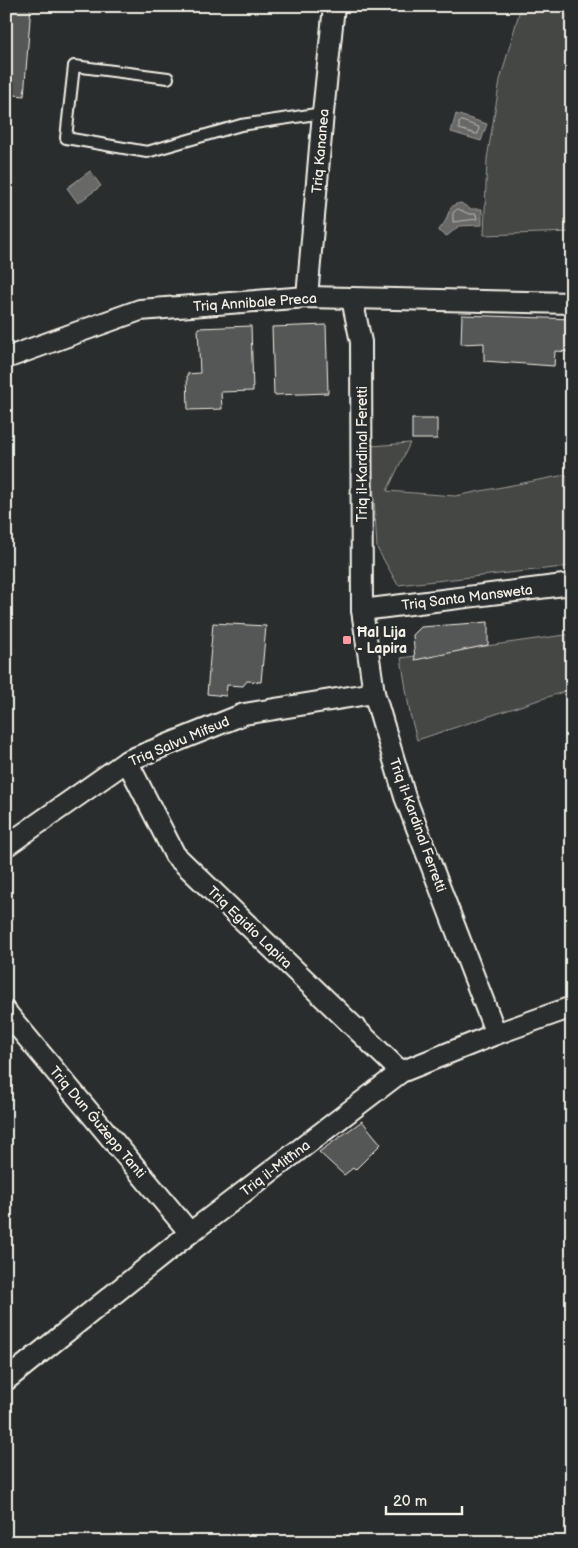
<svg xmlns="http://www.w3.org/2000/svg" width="578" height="1548" font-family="'Balsamiq Sans',sans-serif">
<rect width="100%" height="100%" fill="#2a2d2e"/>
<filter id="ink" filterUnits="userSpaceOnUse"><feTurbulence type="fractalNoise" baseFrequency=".02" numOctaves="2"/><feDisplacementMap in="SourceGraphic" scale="10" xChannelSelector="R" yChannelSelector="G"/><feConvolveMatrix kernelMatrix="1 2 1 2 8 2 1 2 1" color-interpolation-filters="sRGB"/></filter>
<g filter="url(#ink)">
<g fill="#444645" stroke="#9c9c96">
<polygon points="521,6 572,6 572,232 484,235 487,159 500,80"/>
<polygon points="410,443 387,491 455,496 565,475 572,478 572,566 398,585 377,548 371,446"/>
<polygon points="572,634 572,689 417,740 410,714 401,658"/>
</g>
<g fill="#676866" stroke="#9f9f9a">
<polygon points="456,114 487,124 481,141 451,132"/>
<polygon points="90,171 101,186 78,203 67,188"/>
<path d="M 461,203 L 470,209 L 482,209 L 482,225 L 459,226 L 447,236 L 438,231 C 441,227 446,222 447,217 C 450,209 451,204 461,203 Z"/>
</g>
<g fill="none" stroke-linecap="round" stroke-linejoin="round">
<g stroke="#bcbab4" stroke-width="1">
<polygon points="462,121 479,127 478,134 476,134 459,129 459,123"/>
<polygon points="458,209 469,214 476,214 477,219 453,222 453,213"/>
</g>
</g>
<g fill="#555756" stroke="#f4f1e8">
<polygon points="6,6 31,6 24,96 6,94"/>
<polygon points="462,315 572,319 572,352 555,351 554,366 484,361 484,343 461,344"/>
<polygon points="326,325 328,393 274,395 272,327"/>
<polygon points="251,326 253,391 221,392 222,409 188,410 187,374 200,373 198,328"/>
<rect x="412" y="419" width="25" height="20"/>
<polygon points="488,622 488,645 415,660 413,635 421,627"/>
<polygon points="213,623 266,626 261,682 247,681 243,686 227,685 226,696 207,694"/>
<polygon points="362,1121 381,1144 355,1170 353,1168 344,1175 319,1152"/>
</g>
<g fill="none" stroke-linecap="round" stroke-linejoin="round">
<g stroke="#f4f1e8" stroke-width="14">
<polyline id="lane" points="168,78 74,66 66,138 147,152 241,125 323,113"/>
</g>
<g stroke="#f4f1e8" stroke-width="24">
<g id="street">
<polyline points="307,297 323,113 334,6"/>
<polyline points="352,299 361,342 362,610 374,693 405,797 496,1034"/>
<polyline points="6,358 140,310 307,297 572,303"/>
<polyline points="362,610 572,584"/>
<polyline points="127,761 175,855 401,1072"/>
<polyline points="6,846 127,761 244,714 374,693"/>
<polyline points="6,1012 190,1233"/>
<polyline points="6,1380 190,1233 401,1072 496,1034 572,1007"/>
</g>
</g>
<use href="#lane" stroke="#2a2d2e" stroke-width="10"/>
<use href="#street" stroke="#2a2d2e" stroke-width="20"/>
</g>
</g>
<rect fill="#ff9aa2" stroke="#2a2d2e" stroke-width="2" x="342" y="635" width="10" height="10" rx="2.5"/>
<g text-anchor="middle" stroke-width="5" stroke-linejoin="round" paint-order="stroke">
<g font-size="14" fill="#f4f1e8" stroke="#2a2d2e">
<text transform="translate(320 151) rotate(-85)" y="5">Triq Kananea</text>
<text transform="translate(255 302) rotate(-4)" y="5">Triq Annibale Preca</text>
<text transform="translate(362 454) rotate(-90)" y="5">Triq il-Kardinal Feretti</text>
<text transform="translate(467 597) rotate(-7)" y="5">Triq Santa Mansweta</text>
<text transform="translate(179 741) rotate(-23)" y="5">Triq Salvu Mifsud</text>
<text transform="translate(418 825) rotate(70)" y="5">Triq il-Kardinal Ferretti</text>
<text transform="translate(250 927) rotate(44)" y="5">Triq Egidio Lapira</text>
<text transform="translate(98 1122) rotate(50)" y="5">Triq Dun Ġużepp Tanti</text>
<text transform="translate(275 1168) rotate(-37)" y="5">Triq il-Mitħna</text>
</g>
<g font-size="14" font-weight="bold" fill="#f4f1e8" stroke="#2a2d2e" text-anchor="start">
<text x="357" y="637">Ħal Lija<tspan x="357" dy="16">- Lapira</tspan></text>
</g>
</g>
<rect width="578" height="1548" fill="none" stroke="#2a2d2e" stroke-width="25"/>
<rect x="12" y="12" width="553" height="1523" fill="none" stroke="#f4f1e8" stroke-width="2" filter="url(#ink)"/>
<path d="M386 1506v8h76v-8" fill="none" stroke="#f4f1e8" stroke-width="2.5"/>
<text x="393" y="1506" font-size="15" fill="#f4f1e8" stroke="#2a2d2e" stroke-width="4" paint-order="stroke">20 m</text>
</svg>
